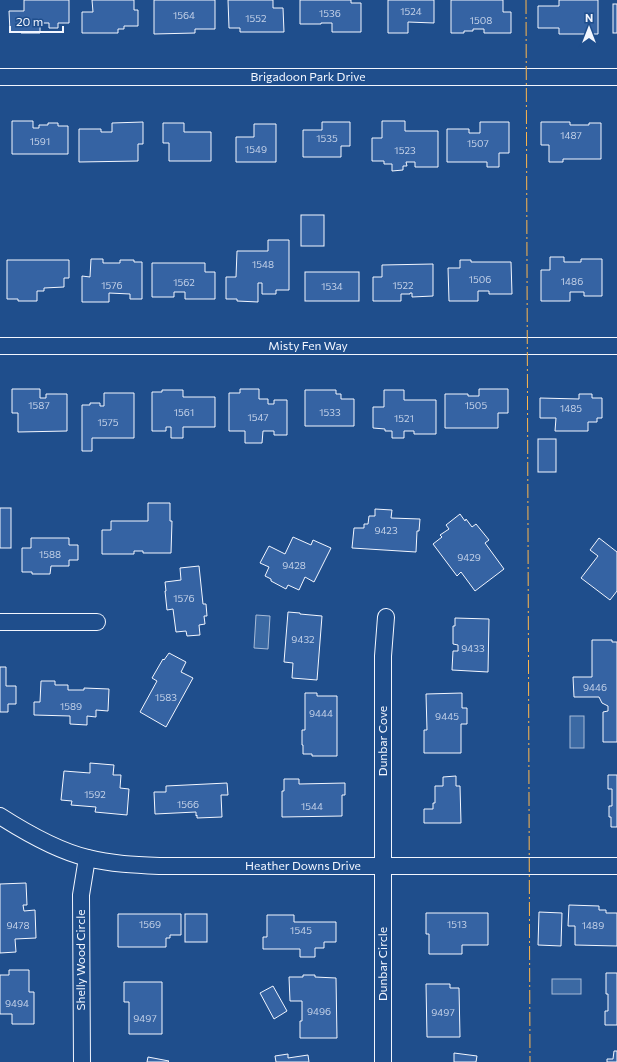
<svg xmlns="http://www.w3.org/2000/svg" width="617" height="1062" font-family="Commissioner,sans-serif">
<rect width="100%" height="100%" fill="#1f4e8c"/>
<g fill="#3b69a3" stroke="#a8bbd7">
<polygon points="256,615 270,616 268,649 254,648"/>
<rect x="570" y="716" width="14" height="32"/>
<rect x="552" y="979" width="29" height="15"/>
</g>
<g fill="#3563a3" stroke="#f2f6ff">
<polygon points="24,0 69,0 69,23 58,23 58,28 49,28 49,23 40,23 40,33 21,33 21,32 10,32 9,11 24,11"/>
<polygon points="92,0 134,0 134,10 138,10 138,26 124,26 124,29 118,29 118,33 82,33 82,12 93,12"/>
<polygon points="154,0 215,0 215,29 195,29 195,33 154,34"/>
<polygon points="228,0 273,0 273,8 283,8 284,32 240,32 240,28 229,28"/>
<polygon points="300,0 351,0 351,3 361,3 361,32 332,32 332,23 321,23 321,24 300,24"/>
<polygon points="388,0 434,0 434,23 408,22 408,33 388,33"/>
<polygon points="451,0 503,0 503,12 511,12 511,33 484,33 484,29 473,29 473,31 464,31 464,33 451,33"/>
<polygon points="559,0 598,0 598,34 559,34 559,28 538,28 538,6 559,6"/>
<rect x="613" y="4" width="4" height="29"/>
<polygon points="12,121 33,121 33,128 39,128 39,125 48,125 48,123 58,123 58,126 68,126 68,154 12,154"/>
<polygon points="382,121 405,121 405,131 438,131 438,167 415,167 415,162 406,162 407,166 403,166 403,170 392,171 392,164 384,164 384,161 372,161 372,138 382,138"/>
<polygon points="143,122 143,144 138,144 138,161 79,162 79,129 101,129 101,132 112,132 112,123"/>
<polygon points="322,122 350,122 350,146 341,146 341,157 303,157 303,130 322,130"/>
<polygon points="480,122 509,122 509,153 499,153 499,167 487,167 487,162 447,162 447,129 469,129 469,133 480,133"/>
<polygon points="541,122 570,122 570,125 589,125 589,123 601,123 601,159 563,159 563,162 549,162 549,145 541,145"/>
<polygon points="163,123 184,123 184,132 211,132 211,161 169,161 169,143 163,143"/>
<polygon points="254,124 276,124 276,162 236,162 236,137 254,137"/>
<rect x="301" y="215" width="23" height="31"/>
<polygon points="268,240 289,240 289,290 276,290 276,294 262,294 262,283 258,283 258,302 237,301 237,299 226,299 226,277 236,277 237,251 268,251"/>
<polygon points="550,257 564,257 564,262 581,262 581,259 602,259 602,296 584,296 584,292 570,292 570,301 541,301 541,270 550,270"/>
<polygon points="91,259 103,259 103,263 120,263 120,260 134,260 134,262 142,262 142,299 130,299 130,294 109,293 109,302 82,302 82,276 90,277"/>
<polygon points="7,260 69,260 69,278 64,278 64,287 44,288 44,291 37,291 37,301 18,301 18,299 7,299"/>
<polygon points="460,260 471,260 471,262 511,262 512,294 489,294 489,291 478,291 478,301 449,301 448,268 460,268"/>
<polygon points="152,263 205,263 205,272 215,272 215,299 185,299 185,292 174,292 174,297 152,297"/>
<polygon points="433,264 433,296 412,297 412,293 410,293 410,294 401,294 401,301 373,301 373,277 382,277 382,265"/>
<rect x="305" y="272" width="54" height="29"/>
<polygon points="12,389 40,389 40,398 46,398 46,394 67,394 67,431 18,432 18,413 12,413"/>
<polygon points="240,389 259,389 259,399 268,399 268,404 274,404 274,400 287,400 287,435 274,435 274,431 263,431 262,443 245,443 245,431 229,431 229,393 240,393"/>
<polygon points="479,389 508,389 508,413 498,413 498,428 445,428 445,394 468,394 468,396 479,396"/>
<polygon points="162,390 183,390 183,397 215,397 215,427 183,427 183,438 171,438 171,427 166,427 166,431 152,431 152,392 162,392"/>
<polygon points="305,390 336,390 336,394 341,394 341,399 354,399 354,426 305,426"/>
<polygon points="384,390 404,390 404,400 436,400 436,434 414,434 414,431 404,431 404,438 392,438 392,431 385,431 385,429 373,428 373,407 384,407"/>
<polygon points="104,393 134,393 134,438 92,438 92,451 82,451 82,405 90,405 90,403 100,403 100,406 104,406"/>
<polygon points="579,394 592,394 592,398 602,398 602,418 597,418 597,422 588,422 588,431 555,431 556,418 540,418 540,398 579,399"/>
<rect x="538" y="439" width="18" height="33"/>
<polygon points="148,503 170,503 170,521 172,521 171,553 143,553 143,551 134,551 134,554 102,554 102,530 111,530 111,521 148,521"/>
<rect x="0" y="508" width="11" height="40"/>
<polygon points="375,509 392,510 391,518 420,519 419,531 417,531 416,552 352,548 354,528 364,528 364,524 368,524 369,516 375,516"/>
<polygon points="460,514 465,521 466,519 472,527 476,524 489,540 485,543 504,569 475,591 461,572 457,576 433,544 442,537 440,535 449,529 446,525"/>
<polygon points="293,537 311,545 313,540 331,548 314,582 305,577 299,590 288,585 286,589 271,581 271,579 265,576 269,567 260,563 269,546 285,554"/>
<polygon points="31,538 69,538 69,545 78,545 78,560 69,560 69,566 51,566 50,574 32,574 32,572 22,572 22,548 31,548"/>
<polygon points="599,538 617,552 617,591 610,600 581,578 598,556 590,550"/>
<polygon points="199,566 203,604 206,604 207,616 204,616 205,624 199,625 200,635 187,636 186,631 176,632 173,609 167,610 165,591 166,591 165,582 181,580 180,568"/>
<polygon points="288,612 300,613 300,614 322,616 317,680 292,678 293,663 284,662"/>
<polygon points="455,618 489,619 488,672 452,670 453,651 458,651 458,645 453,644 453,626 455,626"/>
<polygon points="592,640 612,640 612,642 617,642 617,742 603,742 603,712 608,711 608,706 602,703 599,697 574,697 573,677 592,677"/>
<polygon points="169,653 186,662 181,672 193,678 166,727 140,712 157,681 152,678 163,659 164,660"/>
<polygon points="0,667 6,667 6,686 16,686 16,704 8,704 8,712 0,712"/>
<polygon points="41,681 55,681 55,685 68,685 68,690 84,690 84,688 109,689 108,711 96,710 96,717 87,716 87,725 70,724 70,716 34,715 34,702 40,702"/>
<polygon points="305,693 317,693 317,696 337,696 337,756 312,756 312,754 303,754 303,745 302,745 302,730 305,730"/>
<polygon points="462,693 462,708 467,708 467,724 461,724 461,753 424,753 424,730 427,730 426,694"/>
<polygon points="90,763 114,765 113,775 121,775 120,788 129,789 127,815 95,812 96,807 71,805 72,801 61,800 64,771 90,773"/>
<polygon points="608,775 617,775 617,827 611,827 611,817 609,817 609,806 612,806 612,789 608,789"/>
<polygon points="456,776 456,786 460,786 461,823 424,823 424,809 433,809 433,803 435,803 435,786 443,786 443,777"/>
<polygon points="284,779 299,779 299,784 345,783 345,795 342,795 342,816 282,817 282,791 284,791"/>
<polygon points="227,783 228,795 221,795 222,817 197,818 197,815 196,816 196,812 155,814 154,792 166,792 166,786"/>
<polygon points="26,883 27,905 23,905 24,911 35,910 36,938 15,939 16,952 0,953 0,884"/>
<polygon points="569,905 599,906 599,910 606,910 606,913 617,913 617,946 575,945 575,926 568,926"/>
<polygon points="539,912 562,913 561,946 538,945"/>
<polygon points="426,913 488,913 488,945 462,945 462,954 429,954 429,934 426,934"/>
<polygon points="118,914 181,914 181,935 170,935 170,938 166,938 166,947 118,947"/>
<rect x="185" y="914" width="22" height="28"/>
<polygon points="267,915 294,915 294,922 336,922 336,942 324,942 324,948 315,948 315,957 300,957 300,949 263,949 263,937 267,937"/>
<polygon points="9,970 29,970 29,992 34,992 34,1024 12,1024 12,1014 0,1014 0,975 9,975"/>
<polygon points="606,973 617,973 617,1025 605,1025 605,1011 608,1011 608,994 606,994"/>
<polygon points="303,975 315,975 315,977 336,978 337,1038 300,1038 300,1021 302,1021 302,1001 290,1001 289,977 303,977"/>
<polygon points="124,982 162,982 162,1034 129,1034 129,1002 124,1002"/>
<polygon points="426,984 450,984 450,988 459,988 460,1037 427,1037"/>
<polygon points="273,986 287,1011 274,1019 260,993"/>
<polygon points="614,1051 617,1051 617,1062 607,1062 607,1059 613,1059"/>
<polygon points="454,1053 477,1056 476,1062 454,1062"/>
<polygon points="288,1054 288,1058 308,1055 309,1062 276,1062 275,1056"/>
<polygon points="148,1057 169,1061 168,1062 147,1062"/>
</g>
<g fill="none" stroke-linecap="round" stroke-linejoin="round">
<g stroke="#f2f6ff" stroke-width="18">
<g id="minor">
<polyline points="0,77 617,77"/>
<polyline points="0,346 617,346"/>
<polyline points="0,622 97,622"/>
<path d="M 0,816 C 25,832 58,851 88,858 C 111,864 136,865 160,866 L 617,866"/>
<polyline points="82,1062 81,895 87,858"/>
<polyline points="383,1062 383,656 386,617"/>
</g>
</g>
<use href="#minor" stroke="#1f4e8c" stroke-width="16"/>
<polyline stroke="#ffb74d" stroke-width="1" stroke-dasharray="14 3 2 3" stroke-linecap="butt" points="526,0 530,1062"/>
</g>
<g text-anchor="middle" stroke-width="3" stroke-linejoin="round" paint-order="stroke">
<g font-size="10" fill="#c3d1e8">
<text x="411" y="15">1524</text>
<text x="330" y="17">1536</text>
<text x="184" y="19">1564</text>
<text x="256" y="22">1552</text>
<text x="481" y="24">1508</text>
<text x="571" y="139">1487</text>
<text x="327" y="142">1535</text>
<text x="40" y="145">1591</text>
<text x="478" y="147">1507</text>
<text x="256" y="153">1549</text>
<text x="405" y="154">1523</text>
<text x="263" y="268">1548</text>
<text x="480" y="283">1506</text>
<text x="572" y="285">1486</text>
<text x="184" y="286">1562</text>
<text x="112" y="289">1576</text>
<text x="403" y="289">1522</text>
<text x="332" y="290">1534</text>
<text x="39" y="409">1587</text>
<text x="476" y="409">1505</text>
<text x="571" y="412">1485</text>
<text x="184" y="416">1561</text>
<text x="330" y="416">1533</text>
<text x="258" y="421">1547</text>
<text x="404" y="422">1521</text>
<text x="108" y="426">1575</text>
<text x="386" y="534">9423</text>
<text x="50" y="558">1588</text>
<text x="469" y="561">9429</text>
<text x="294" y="569">9428</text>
<text x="184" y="602">1576</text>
<text x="303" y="643">9432</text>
<text x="473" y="652">9433</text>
<text x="595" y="691">9446</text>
<text x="166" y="701">1583</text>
<text x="71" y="710">1589</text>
<text x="321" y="717">9444</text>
<text x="447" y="720">9445</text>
<text x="95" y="798">1592</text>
<text x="188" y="808">1566</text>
<text x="312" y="810">1544</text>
<text x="150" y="928">1569</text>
<text x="457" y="928">1513</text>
<text x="18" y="929">9478</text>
<text x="593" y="929">1489</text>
<text x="301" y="934">1545</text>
<text x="17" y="1007">9494</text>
<text x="319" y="1015">9496</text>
<text x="443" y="1016">9497</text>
<text x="145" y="1022">9497</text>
</g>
<g font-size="12" fill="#f2f6ff" stroke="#1f4e8c">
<text x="308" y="81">Brigadoon Park Drive</text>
<text x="308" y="350">Misty Fen Way</text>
<text transform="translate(383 741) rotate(-90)" y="4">Dunbar Cove</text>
<text x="303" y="870">Heather Downs Drive</text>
<text transform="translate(81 960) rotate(-90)" y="4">Shelly Wood Circle</text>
<text transform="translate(383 964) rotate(-90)" y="4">Dunbar Circle</text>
</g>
</g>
<g transform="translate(589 28)" stroke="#1f4e8c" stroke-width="3" paint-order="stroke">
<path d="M0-3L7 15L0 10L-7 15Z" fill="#f2f6ff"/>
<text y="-6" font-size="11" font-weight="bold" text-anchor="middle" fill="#f2f6ff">N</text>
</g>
<path d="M10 26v6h53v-6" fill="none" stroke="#f2f6ff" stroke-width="2"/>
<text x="16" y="26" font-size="12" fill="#f2f6ff" stroke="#1f4e8c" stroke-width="3" paint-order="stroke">20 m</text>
</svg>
